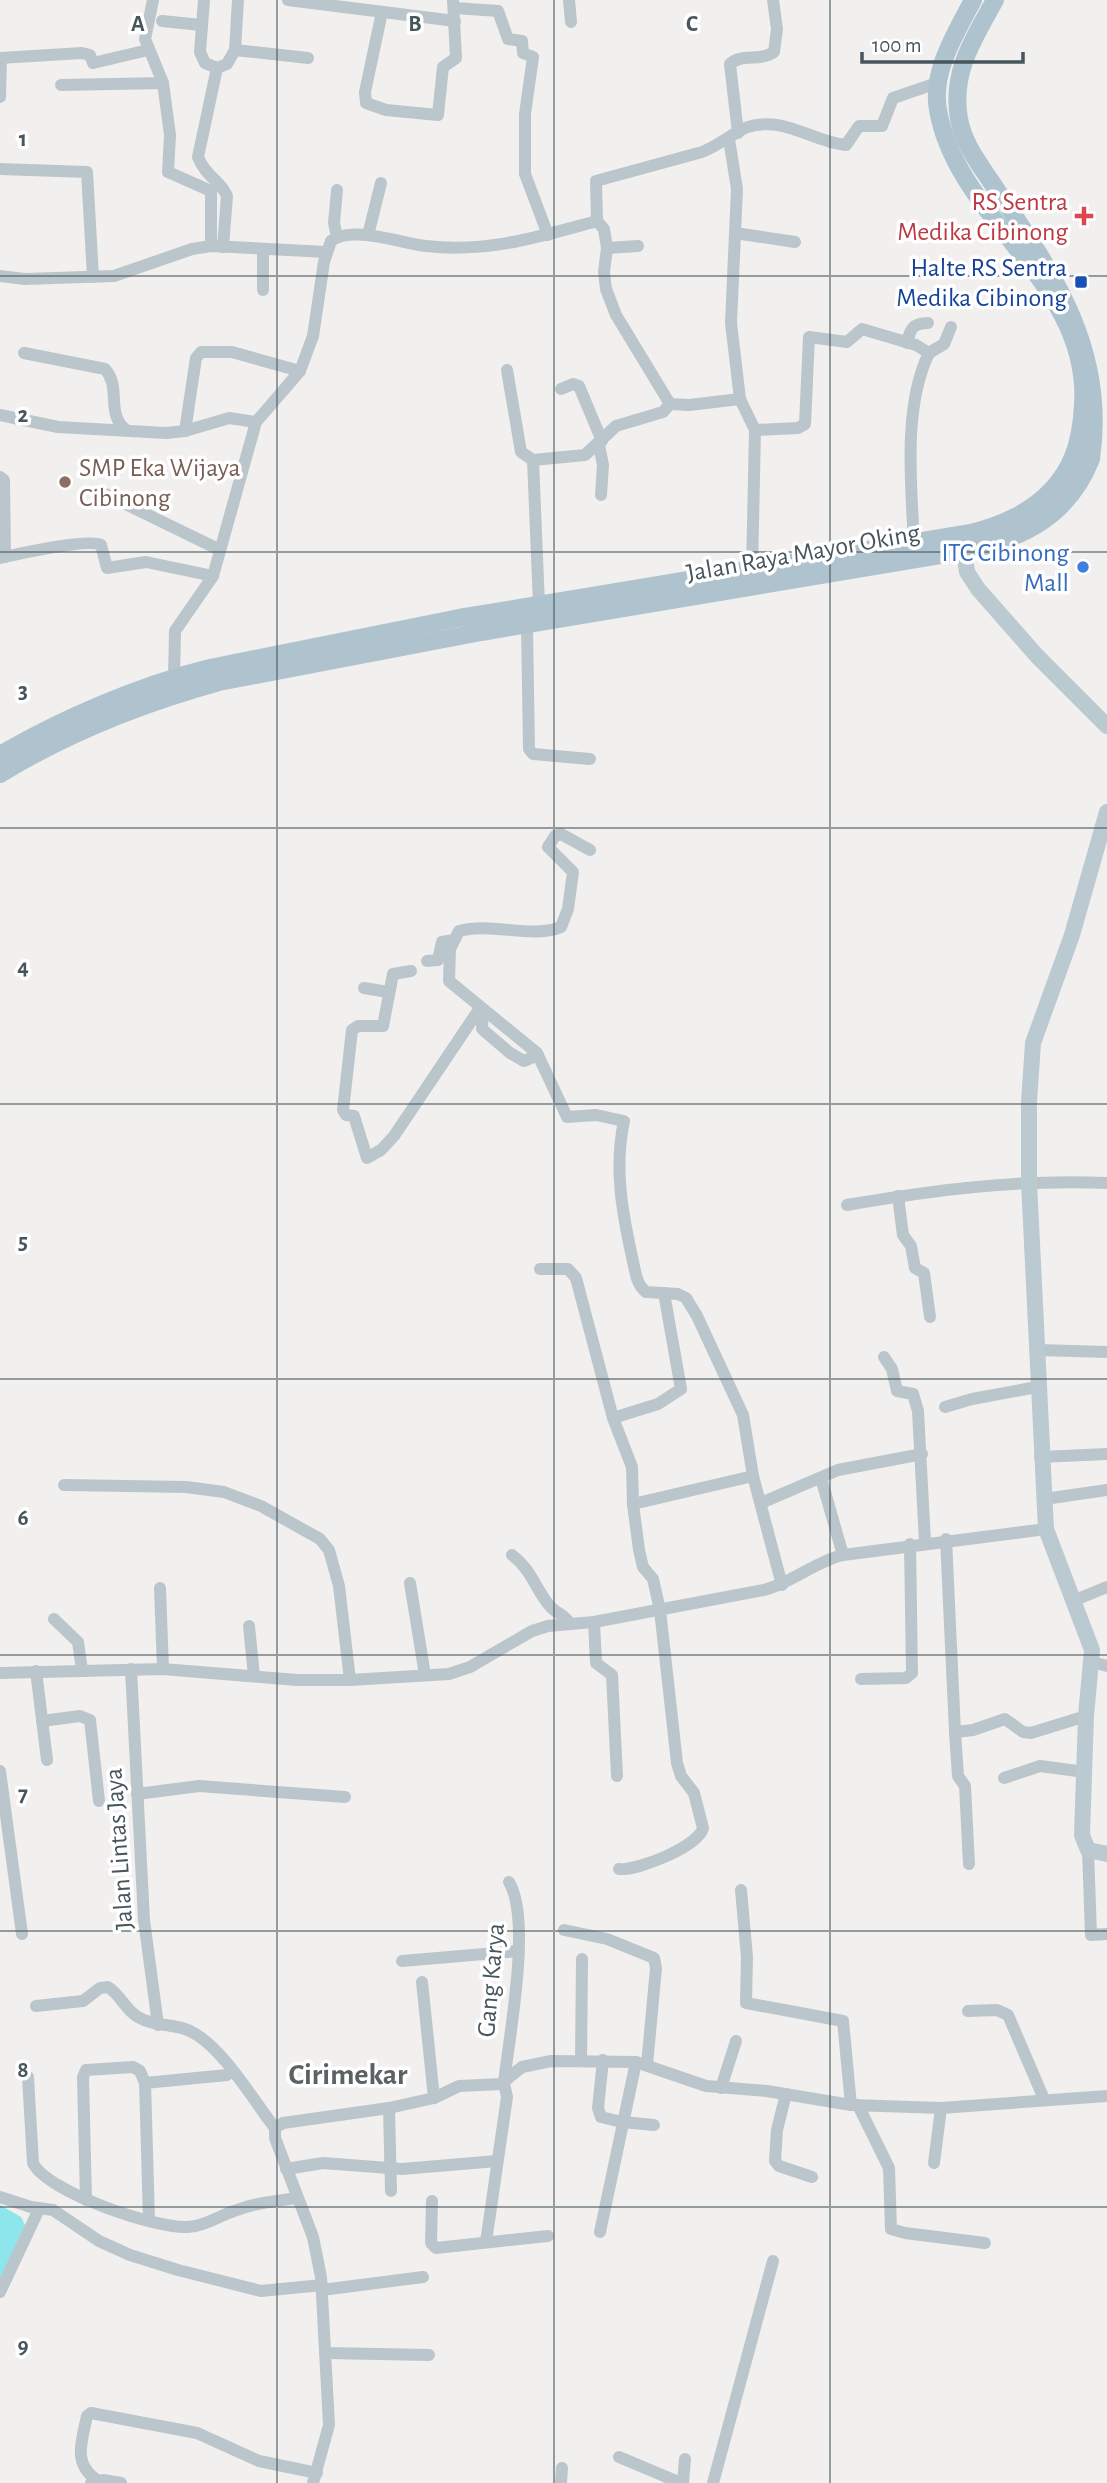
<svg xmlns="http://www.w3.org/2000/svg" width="1107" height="2483" font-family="'Alegreya Sans',sans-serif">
<rect width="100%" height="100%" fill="#f2efef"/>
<polygon fill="#8ce6eb" points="0,2205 21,2217 25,2225 0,2285"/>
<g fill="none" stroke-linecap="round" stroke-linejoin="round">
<g stroke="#bbc6cc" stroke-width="12">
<polyline points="153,0 145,39 163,83 170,135 168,172 211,191 211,246"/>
<polyline points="204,0 200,52 205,63 217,68 227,64 235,50 238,0"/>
<polyline points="288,0 455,21"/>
<polyline points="569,0 571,22"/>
<polyline points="455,8 498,11 508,39 522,41 523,53 533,57 525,114 525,174 548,235"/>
<polyline points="382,12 365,92 366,103 386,110 438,115 443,67 456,58 453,0"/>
<polyline points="162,21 201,25"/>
<polyline points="235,50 308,58"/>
<polyline points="0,58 82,53 90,55 93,63 148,50"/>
<path d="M 217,68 L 198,157 C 205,176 221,181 227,196 L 223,247"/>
<polyline points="61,85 163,83"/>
<polyline points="0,97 1,58"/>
<path d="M 738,133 L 730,64 C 741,53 761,62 774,52 L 777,29 L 773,0"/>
<polyline points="729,139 737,189 731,323 740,399 755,430 752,570"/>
<polyline points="0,169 87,172 93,277"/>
<polyline points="337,190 334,223 337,237"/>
<polyline points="735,233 795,242"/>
<polyline points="368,235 381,183"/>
<polyline points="607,248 638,246"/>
<polyline points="263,249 263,290"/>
<polyline points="0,276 25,279 114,276 192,249 211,246 326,252"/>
<path d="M 907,343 C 910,329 913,323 928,323"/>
<path d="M 24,353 L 105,369 C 122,388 105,413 126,430"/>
<polyline points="929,353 944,344 951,327"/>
<polyline points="507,370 521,452 533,460"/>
<polyline points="561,389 573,384 579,386 602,441"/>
<path d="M 670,404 L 616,315 L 606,289 L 604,272 L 607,248 L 604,229 L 597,221 L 596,181 L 702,152 C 718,146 730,135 745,128 C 782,114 812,142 846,145 L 859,126 L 882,126 L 893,98 L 937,83"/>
<polyline points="670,404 689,405 740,399"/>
<polyline points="0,415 58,427 166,433 185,431 229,418 256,422"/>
<polyline points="755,430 798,428 805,424 809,337 847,342 862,329 916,345 929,353"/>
<polyline points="185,431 196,358 201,352 232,352 300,371"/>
<polyline points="599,445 603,465 601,495"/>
<polyline points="533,460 585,455 616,426 663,412 670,404"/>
<polyline points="533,460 539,605"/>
<polyline points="0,477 4,480 5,557"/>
<polyline points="101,492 220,550"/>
<path d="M 914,542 C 911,484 903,406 929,353"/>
<path d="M 0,558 C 17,554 89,538 101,545 L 107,568 L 146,562 L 213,576"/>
<polyline points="527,626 529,749 533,754 590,759"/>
<path d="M 174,678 L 175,631 L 213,576 L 256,422 L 300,371 L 313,336 L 324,262 L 331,241 C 351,225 401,243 426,246 C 488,253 538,237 597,221"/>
<path d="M 590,850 L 561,834 L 555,836 L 548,847 L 573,872 L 568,909 L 561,927 C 534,939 490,922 459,931 L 450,949 L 449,981 L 537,1053 L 567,1117 L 596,1115 L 624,1121 C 614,1168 622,1211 632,1257 C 635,1269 636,1285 646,1292 L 678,1294 L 686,1298 L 697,1316 L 743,1415 L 753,1476 L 782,1585"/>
<polyline points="427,961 438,960 442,942 454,940"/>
<polyline points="411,971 393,974 383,1026 358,1026 352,1030 343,1110 346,1115 354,1116 367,1158 381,1150 394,1136 480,1008"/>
<polyline points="364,988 388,992"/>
<polyline points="483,1010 482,1029 510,1053 524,1061 538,1055"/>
<polyline points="898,1196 903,1235 911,1246 915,1268 924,1273 930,1317"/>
<path d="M 847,1205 C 934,1190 1019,1179 1107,1183"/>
<path d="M 540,1269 L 568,1269 L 576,1278 L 613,1418 L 632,1467 L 633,1504 L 639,1550 L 643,1567 L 653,1579 L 660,1610 L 677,1763 L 681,1776 L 694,1793 L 703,1828 C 698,1847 637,1871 619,1869"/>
<polyline points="1038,1350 1107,1352"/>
<polyline points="884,1357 892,1369 897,1391 913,1394 918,1411 925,1542"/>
<polyline points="945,1407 972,1399 1037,1387"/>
<polyline points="613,1418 658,1404 681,1389 664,1293"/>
<polyline points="1040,1457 1107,1454"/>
<polyline points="821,1478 843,1555"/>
<polyline points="64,1485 186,1487 224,1492 261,1506 320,1539 329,1550 339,1586 350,1680"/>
<polyline points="1045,1499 1107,1490"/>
<polyline points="761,1503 838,1470 922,1454"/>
<polyline points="633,1504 753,1476"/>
<polyline points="946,1539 955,1732 958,1776 965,1786 969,1864"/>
<path d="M 512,1555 C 531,1569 535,1588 549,1605 C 556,1614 565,1614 570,1624"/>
<polyline points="410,1583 425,1675"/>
<polyline points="160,1588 163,1669"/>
<polyline points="1075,1600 1107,1587"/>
<polyline points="54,1619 78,1642 82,1670"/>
<polyline points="594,1622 596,1663 612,1675 617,1776"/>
<polyline points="249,1626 254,1676"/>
<polyline points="1092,1662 1107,1666"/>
<polyline points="131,1669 144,1920 158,2025"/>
<polyline points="36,1671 47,1760"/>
<path d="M 0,1673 L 163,1669 L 297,1680 L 350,1680 L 449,1674 L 470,1667 L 532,1631 L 548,1626 L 594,1622 L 764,1590 C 792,1583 814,1562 843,1555 L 1046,1529"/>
<polyline points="861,1679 906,1678 912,1673 910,1544"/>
<polyline points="42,1721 80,1716 90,1720 99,1801"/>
<polyline points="955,1732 973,1730 1005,1719 1023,1732 1031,1733 1086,1716"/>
<polyline points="0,1771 22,1934"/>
<polyline points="1004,1778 1040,1766 1085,1772"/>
<polyline points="137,1794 199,1786 345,1797"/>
<polyline points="1088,1850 1091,1935 1107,1934"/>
<polyline points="741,1890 747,1957 746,2003 843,2021 851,2105"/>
<polyline points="564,1930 607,1939 654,1958 656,1968 647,2065"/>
<polyline points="402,1961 518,1951"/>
<polyline points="422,1982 434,2098"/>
<path d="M 36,2006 L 83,2001 L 100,1988 L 108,1987 C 121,1995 125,2010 138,2017 C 154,2027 173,2023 190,2031 C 222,2046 253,2100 275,2128"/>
<polyline points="968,2011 997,2010 1008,2015 1044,2099"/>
<polyline points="603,2060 598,2108 601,2117 622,2122 654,2125"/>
<polyline points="581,2061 582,1959"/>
<path d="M 28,2077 L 33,2163 C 47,2192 156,2229 188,2227 C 205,2226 219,2216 234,2211 C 254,2203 276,2201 297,2198"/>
<polyline points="145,2083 149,2220"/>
<polyline points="721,2088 736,2041"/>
<polyline points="786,2094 777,2130 775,2161 779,2166 812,2177"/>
<polyline points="858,2105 889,2168 891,2229 905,2233 985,2243"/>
<polyline points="389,2108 391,2191"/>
<polyline points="934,2163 941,2108"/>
<polyline points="286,2169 323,2163 402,2169 497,2161"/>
<polyline points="0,2197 31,2207 53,2210 99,2241 130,2255 178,2270 261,2291 322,2285"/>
<polyline points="86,2200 83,2077 86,2070 133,2067 140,2071 145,2083 227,2075"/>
<polyline points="432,2201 431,2243 436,2248 548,2236"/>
<polyline points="600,2232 636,2062"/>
<path d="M 486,2242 L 507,2097 L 504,2083 C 509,2036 532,1920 509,1882"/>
<polyline points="322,2290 423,2277"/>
<polyline points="0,2292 39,2209"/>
<polyline points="326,2353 429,2355"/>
<polyline points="619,2457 681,2483"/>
<path d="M 97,2480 C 72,2464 82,2441 87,2416 L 91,2413 L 197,2433 L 259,2461 L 317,2473"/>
<polyline points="91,2483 103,2480 121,2483"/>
<polyline points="313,2483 329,2425 321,2277 313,2237 275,2138 275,2128 283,2123 389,2108 434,2098 459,2086 501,2084 522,2067 551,2061 636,2062 706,2086 767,2091 851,2105 941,2108 1107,2096"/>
<polyline points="561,2483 562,2468"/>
<polyline points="683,2483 685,2459"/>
<polyline points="713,2483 773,2261"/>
</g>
<g stroke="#bbc9d1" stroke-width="16">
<polyline points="962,540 967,572 978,589 1037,656 1107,726"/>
<polyline points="1107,812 1072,935 1033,1043 1029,1102 1029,1182 1046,1529 1092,1650 1086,1716 1082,1835 1088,1850 1107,1854"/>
</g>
<g stroke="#afc3ce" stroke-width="18">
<path d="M 0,755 C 62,719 140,685 210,668 L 459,618 L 971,533 C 1015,522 1055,501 1073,457 C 1080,440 1082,423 1083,405 C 1091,283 957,220 938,110 C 931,71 956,33 973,0"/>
<path d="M 0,774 C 67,733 143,703 219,682 L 481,632 L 964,551 C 1022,539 1068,517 1091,459 C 1107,350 1053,273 996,189 C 981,166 964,146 959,119 C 951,72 973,40 995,0"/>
</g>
</g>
<path fill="none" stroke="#47565c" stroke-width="2" stroke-opacity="0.55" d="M 277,0 L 277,2483M 554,0 L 554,2483M 830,0 L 830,2483M 0,276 L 1107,276M 0,552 L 1107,552M 0,828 L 1107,828M 0,1104 L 1107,1104M 0,1379 L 1107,1379M 0,1655 L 1107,1655M 0,1931 L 1107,1931M 0,2207 L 1107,2207"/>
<path fill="#e0444e" stroke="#fff" stroke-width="2.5" d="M1080.5 205.5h7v7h7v7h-7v7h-7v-7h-7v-7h7z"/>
<rect fill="#1a4fb4" stroke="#fff" stroke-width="2.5" x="1074" y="275" width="14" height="14" rx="3.5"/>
<circle fill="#8d6e63" stroke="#fff" stroke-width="2.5" cx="65" cy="482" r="7"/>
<circle fill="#3f7fe0" stroke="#fff" stroke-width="2.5" cx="1083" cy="567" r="7"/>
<g text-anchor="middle" stroke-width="7" stroke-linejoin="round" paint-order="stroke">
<g font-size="26" fill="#be3a42" stroke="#fff" text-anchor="end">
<text x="1068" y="210">RS Sentra<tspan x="1068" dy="30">Medika Cibinong</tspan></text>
</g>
<g font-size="26" fill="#164399" stroke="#fff" text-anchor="end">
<text x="1067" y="276">Halte RS Sentra<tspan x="1067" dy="30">Medika Cibinong</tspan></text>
</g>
<g font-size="26" fill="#785e54" stroke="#fff" text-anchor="start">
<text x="79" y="476">SMP Eka Wijaya<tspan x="79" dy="30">Cibinong</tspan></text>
</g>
<g font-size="26" fill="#47565c" stroke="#fff">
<text transform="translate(803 552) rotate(-10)" y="9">Jalan Raya Mayor Oking</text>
<text transform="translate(118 1849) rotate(-94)" y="9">Jalan Lintas Jaya</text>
<text transform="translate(490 1980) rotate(-85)" y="9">Gang Karya</text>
</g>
<g font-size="26" fill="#366cbe" stroke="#fff" text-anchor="end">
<text x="1069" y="561">ITC Cibinong<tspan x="1069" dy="30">Mall</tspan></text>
</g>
<g font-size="30" font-weight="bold" fill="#5c6164" stroke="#fff">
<text x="348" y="2084">Cirimekar</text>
</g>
</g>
<g font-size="23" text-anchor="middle" font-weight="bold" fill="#47565c" stroke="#fff" stroke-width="7" stroke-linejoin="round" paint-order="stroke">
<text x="138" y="31">A</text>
<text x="415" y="31">B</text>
<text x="692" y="31">C</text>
<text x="23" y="146">1</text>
<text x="23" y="422">2</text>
<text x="23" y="698">3</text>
<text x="23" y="974">4</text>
<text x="23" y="1249">5</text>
<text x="23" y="1525">6</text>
<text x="23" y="1801">7</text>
<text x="23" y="2077">8</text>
<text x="23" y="2353">9</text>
</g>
<path d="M862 52v10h161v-10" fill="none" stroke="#47565c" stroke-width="3.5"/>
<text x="872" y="52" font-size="21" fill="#47565c" stroke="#ffffff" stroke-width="5" paint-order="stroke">100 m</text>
</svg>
